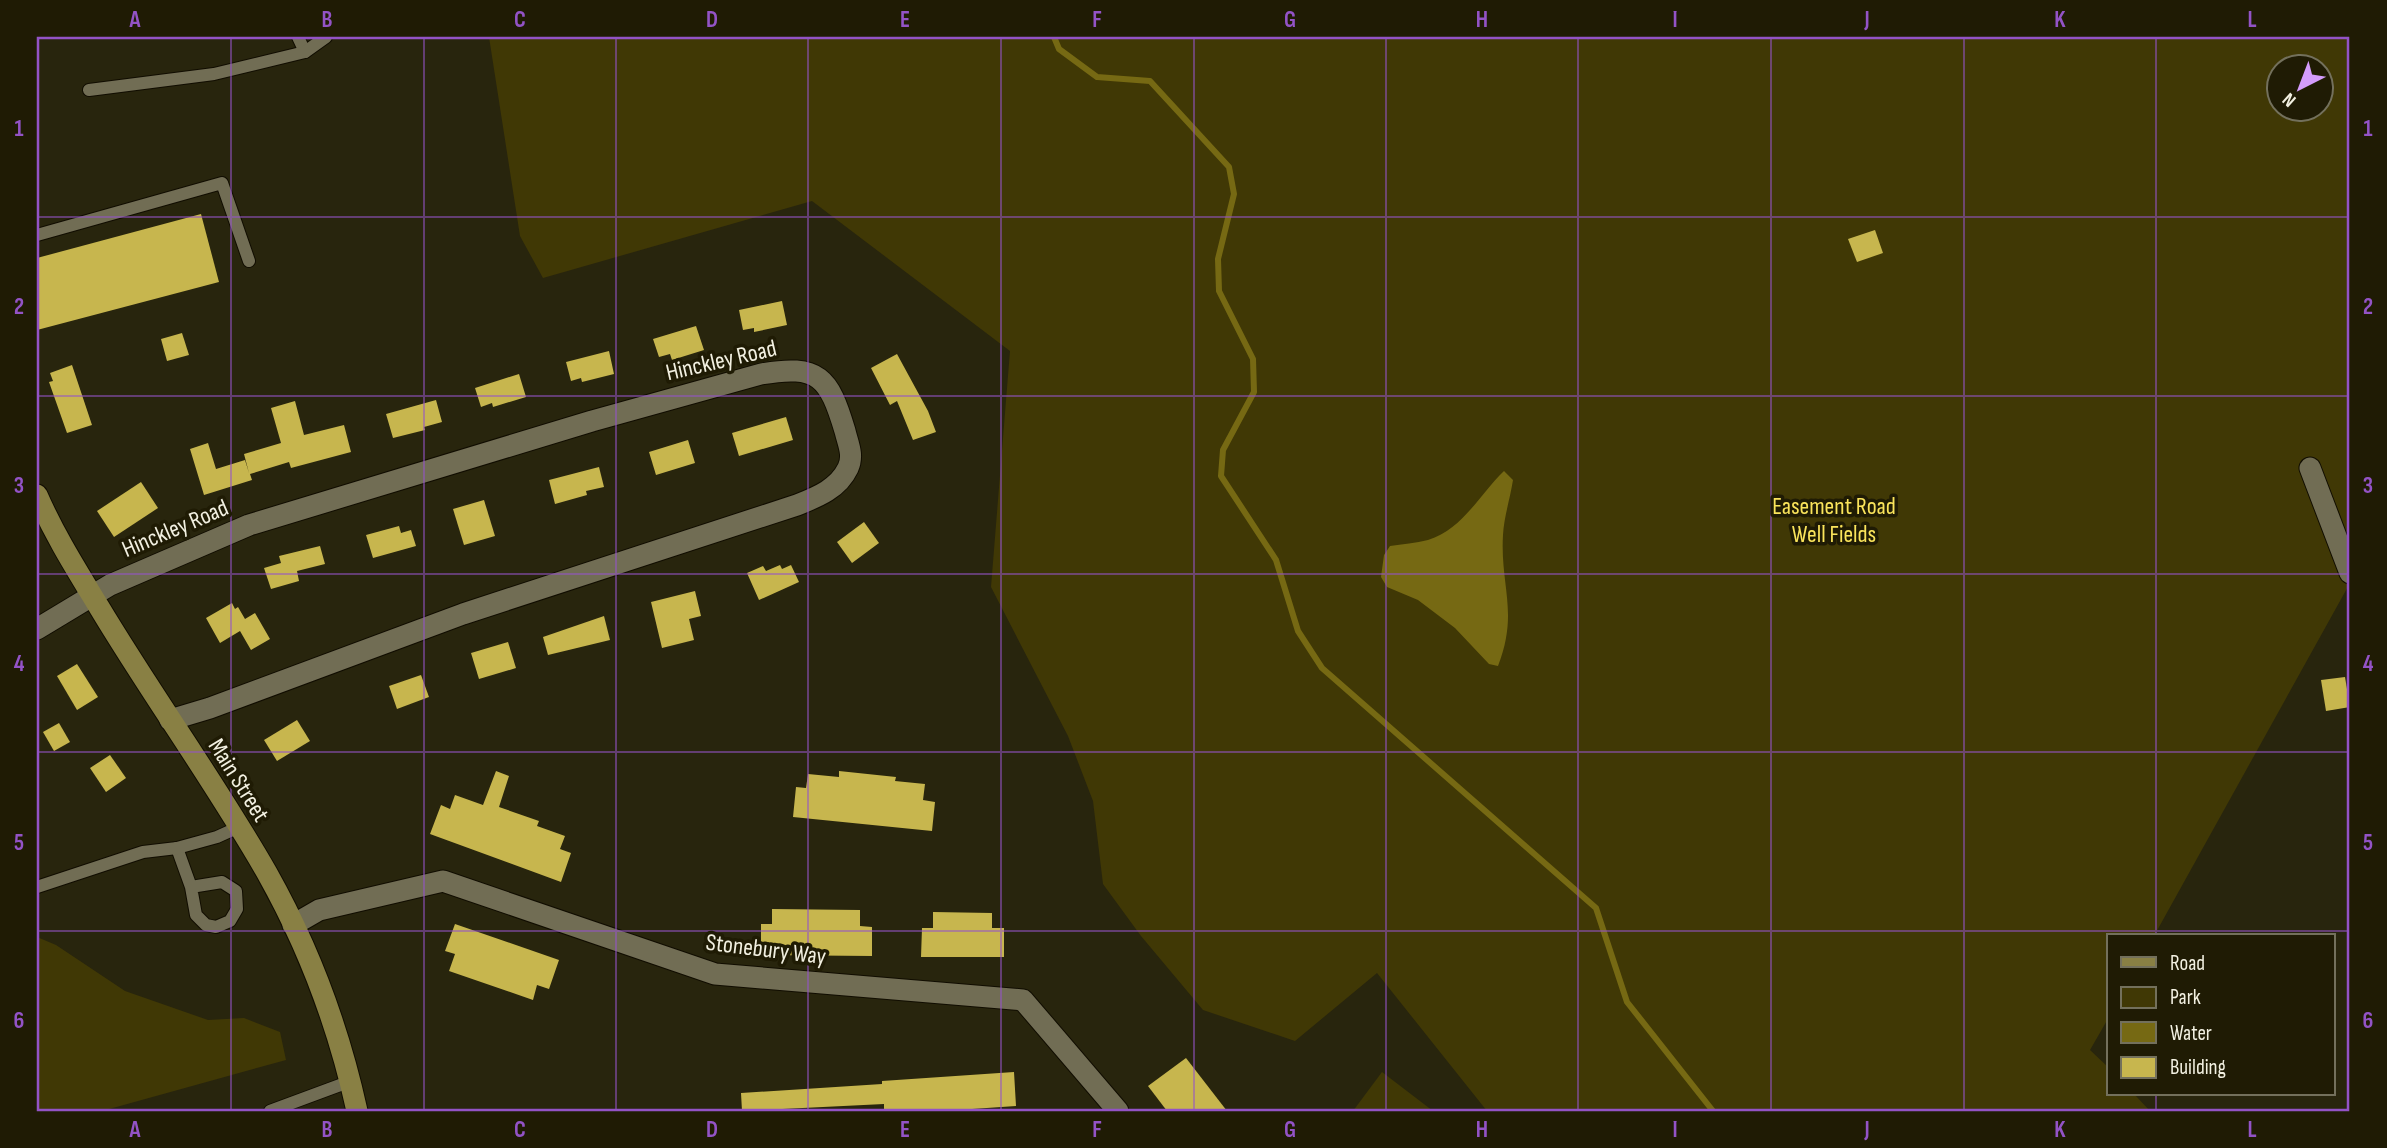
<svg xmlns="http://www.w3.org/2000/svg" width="2387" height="1148" font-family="'Sofia Sans Condensed',sans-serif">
<rect width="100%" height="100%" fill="#28250d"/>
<g fill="#403805" fill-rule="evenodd">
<path d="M 489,37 L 2350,37 L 2350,583 L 2154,936 L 2109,936 L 2109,1017 L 2090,1050 L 2109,1068 L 2109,1094 L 2134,1094 L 2150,1111 L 1487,1111 L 1377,973 L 1295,1041 L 1203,1010 L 1141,936 L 1103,884 L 1093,801 L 1068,736 L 991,587 L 1010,351 L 812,201 L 543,278 L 520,236 ZM 2278,66 L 2320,66 L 2320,108 L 2278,108 Z"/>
<polygon points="37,937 56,945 125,991 208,1020 244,1018 280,1032 286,1060 102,1111 37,1111"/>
<polygon points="1382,1072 1433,1111 1353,1111"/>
</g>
<path fill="#766913" d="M 1504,471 L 1513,480 C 1510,499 1504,517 1503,535 C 1500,586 1519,612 1498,666 L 1489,664 L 1455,628 L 1418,600 L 1387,587 L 1381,577 L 1384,555 L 1390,546 C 1402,544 1416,543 1428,540 C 1463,529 1479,495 1504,471 Z"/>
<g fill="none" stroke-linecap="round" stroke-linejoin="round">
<polyline stroke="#766913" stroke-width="6" points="1054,37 1059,49 1097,77 1150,81 1229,167 1234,194 1218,259 1219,291 1253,359 1254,392 1223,450 1221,476 1276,560 1298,631 1322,668 1596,908 1627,1002 1713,1111"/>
</g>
<g fill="#c7b64e">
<polygon points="201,214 219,282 37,330 37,258"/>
<polygon points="1875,230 1883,253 1857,262 1848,239"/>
<polygon points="782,301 787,325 754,332 754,328 743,330 739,310"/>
<polygon points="696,326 704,350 672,360 670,354 659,357 653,339"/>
<polygon points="182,333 189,355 167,361 161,339"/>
<polygon points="609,351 614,374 582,382 581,378 571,381 566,362"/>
<polygon points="897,354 928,411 936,432 913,440 897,401 890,405 871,368"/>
<polygon points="72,365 92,425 67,433 49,382 53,381 50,373"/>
<polygon points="519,374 526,397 493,407 492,403 481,407 475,388"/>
<polygon points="436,400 442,422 424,427 425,430 393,438 386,414"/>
<polygon points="295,401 304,435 344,425 351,452 291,468 289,462 250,474 252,480 204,495 190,449 208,443 216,469 245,460 249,473 244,454 281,443 271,408"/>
<polygon points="786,417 793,440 739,456 732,433"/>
<polygon points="688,440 695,463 656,475 649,452"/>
<polygon points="599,467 604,487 586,491 587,495 555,504 549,480"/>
<polygon points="141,482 158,508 114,537 97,511"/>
<polygon points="484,500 495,536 464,545 453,509"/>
<polygon points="864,522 879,543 852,563 837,542"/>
<polygon points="399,526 401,533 411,530 416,546 373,558 366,535"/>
<polygon points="320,546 325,564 297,571 299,581 271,589 264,568 281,563 279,556"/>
<polygon points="780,565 782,569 791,565 799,582 759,600 747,573 763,566 766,571"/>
<polygon points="695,591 701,616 689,619 694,640 662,648 651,602"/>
<polygon points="232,603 235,609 238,607 245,619 255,613 270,639 251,650 240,631 220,643 206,618"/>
<polygon points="604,616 610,640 548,655 543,637"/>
<polygon points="508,642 516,668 479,679 471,653"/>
<polygon points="77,664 98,697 77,710 57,676"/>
<polygon points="421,675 429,697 397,709 389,686"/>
<polygon points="2345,677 2350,707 2326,711 2321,680"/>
<polygon points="297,720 310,741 277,761 264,740"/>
<polygon points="59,723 70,742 54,751 43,732"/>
<polygon points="110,755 126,778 106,792 90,768"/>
<polygon points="496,771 509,776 499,807 539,821 537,826 565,836 560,849 571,853 561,882 430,834 441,805 450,809 455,795 483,805"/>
<polygon points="839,771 896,777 895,781 925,784 923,800 935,802 932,831 793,817 796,787 806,788 808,774 839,777"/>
<polygon points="772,909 860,910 860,926 872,927 872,956 761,955 761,924 772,924"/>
<polygon points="933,912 992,913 992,928 1004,928 1004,957 921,957 922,928 933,928"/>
<polygon points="455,924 559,960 549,989 537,985 533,1000 449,971 455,954 445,951"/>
<polygon points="1186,1058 1227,1111 1167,1111 1148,1086"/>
<polygon points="1014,1072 1016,1106 943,1111 884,1111 884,1104 742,1111 741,1093 882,1084 882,1081"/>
</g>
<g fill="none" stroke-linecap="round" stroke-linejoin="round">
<g stroke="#110d00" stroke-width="14">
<g id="lane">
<polyline points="298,37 305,52"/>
<polyline points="89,90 214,74 305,52 326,37"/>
<polyline points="37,235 222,183 249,261"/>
<polyline points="177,848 191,887 196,915 206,925 216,927 230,921 237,909 236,891 222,882 191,887"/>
<polyline points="37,887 143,852 177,848 217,837 239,827"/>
<polyline points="270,1111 351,1081"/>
</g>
</g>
<g stroke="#110d00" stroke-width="23">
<g id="street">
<polyline points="2310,468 2350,573"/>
<path d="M 37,629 L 110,585 L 249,525 L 592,421 L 761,374 C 819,364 829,377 845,431 C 848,444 854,455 848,468 C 838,489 817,497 797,505 L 463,614 L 210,708 L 170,720"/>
<polyline points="293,925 319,910 443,881 715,974 1023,1000 1118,1111"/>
</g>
</g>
<g stroke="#110d00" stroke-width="23">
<path id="secondary" d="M 37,495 C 55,536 76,569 99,607 C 153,697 215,782 267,873 C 308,946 339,1029 357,1111"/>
</g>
<use href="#lane" stroke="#716d54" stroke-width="12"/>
<use href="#street" stroke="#716d54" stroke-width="21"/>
<use href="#secondary" stroke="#898044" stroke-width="21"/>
</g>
<path fill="none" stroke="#9353c6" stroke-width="2" stroke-opacity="0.55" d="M 231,37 L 231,1111M 424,37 L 424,1111M 616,37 L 616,1111M 808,37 L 808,1111M 1001,37 L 1001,1111M 1194,37 L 1194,1111M 1386,37 L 1386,1111M 1578,37 L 1578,1111M 1771,37 L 1771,1111M 1964,37 L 1964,1111M 2156,37 L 2156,936M 37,217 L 2350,217M 37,396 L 2350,396M 37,574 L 2350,574M 37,752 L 2350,752M 37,931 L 2350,931M 2156,1094 L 2156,1111"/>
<g text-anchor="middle" stroke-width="7" stroke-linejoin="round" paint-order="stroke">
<g font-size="24" fill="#f2f0e1" stroke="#1f1b04">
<text transform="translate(721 360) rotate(-13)" y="8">Hinckley Road</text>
<text transform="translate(175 528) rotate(-23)" y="8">Hinckley Road</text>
<text transform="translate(239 780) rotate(58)" y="8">Main Street</text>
<text transform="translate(766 949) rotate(7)" y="8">Stonebury Way</text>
</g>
<g font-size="24" fill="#fae45b" stroke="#1f1b04">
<text x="1834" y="514">Easement Road<tspan x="1834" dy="28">Well Fields</tspan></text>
</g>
</g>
<rect width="2387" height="1148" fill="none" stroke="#1f1b04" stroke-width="77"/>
<rect x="2107" y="934" width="228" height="161" fill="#1f1b04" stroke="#73705c" stroke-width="2"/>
<rect x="2121" y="957" width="35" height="10" fill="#898044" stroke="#73705c" stroke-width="2"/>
<text x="2170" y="970" font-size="21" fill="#f2f0e1">Road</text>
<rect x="2121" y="987" width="35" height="21" fill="#403805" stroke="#73705c" stroke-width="2"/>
<text x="2170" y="1004" font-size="21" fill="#f2f0e1">Park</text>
<rect x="2121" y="1022" width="35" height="21" fill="#766913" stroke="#73705c" stroke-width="2"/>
<text x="2170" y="1040" font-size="21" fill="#f2f0e1">Water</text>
<rect x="2121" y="1057" width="35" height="21" fill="#c7b64e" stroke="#73705c" stroke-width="2"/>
<text x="2170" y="1074" font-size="21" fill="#f2f0e1">Building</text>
<g transform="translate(2300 88) rotate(222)"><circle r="33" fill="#1f1b04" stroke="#73705c" stroke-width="2"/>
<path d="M0-5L12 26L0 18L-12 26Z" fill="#d49cfc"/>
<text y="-10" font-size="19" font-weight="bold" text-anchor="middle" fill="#f2f0e1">N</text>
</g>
<rect x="38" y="38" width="2310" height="1072" fill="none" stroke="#9353c6" stroke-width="2.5"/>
<g font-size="23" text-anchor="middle" font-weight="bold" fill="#9353c6">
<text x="135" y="27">A</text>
<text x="327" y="27">B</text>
<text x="520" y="27">C</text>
<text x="712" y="27">D</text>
<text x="905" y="27">E</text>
<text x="1097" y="27">F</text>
<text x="1290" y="27">G</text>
<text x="1482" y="27">H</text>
<text x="1675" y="27">I</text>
<text x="1867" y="27">J</text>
<text x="2060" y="27">K</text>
<text x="2252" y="27">L</text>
<text x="19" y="136">1</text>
<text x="2368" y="136">1</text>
<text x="19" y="314">2</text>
<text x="2368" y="314">2</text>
<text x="19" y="493">3</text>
<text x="2368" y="493">3</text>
<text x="19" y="671">4</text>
<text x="2368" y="671">4</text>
<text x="19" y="850">5</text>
<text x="2368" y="850">5</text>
<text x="19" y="1028">6</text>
<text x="2368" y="1028">6</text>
<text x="135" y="1137">A</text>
<text x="327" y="1137">B</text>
<text x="520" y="1137">C</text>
<text x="712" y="1137">D</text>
<text x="905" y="1137">E</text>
<text x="1097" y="1137">F</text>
<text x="1290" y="1137">G</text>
<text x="1482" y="1137">H</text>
<text x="1675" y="1137">I</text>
<text x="1867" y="1137">J</text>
<text x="2060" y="1137">K</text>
<text x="2252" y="1137">L</text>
</g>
</svg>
